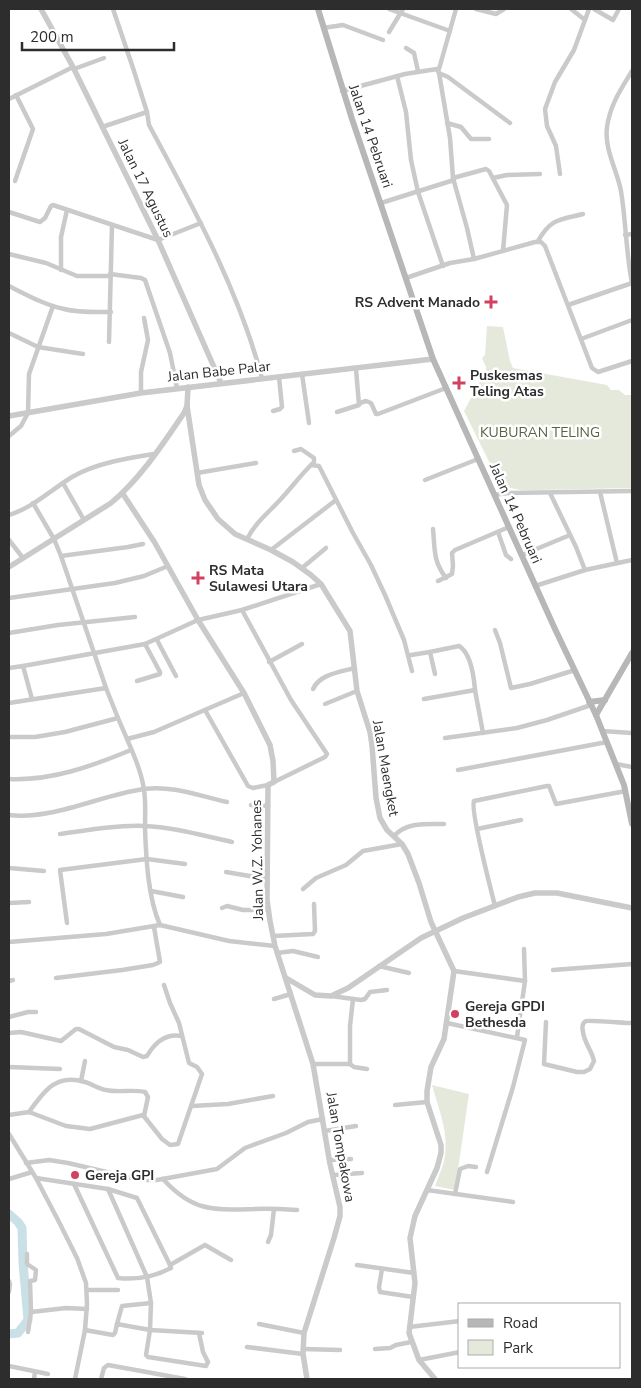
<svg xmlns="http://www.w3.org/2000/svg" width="641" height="1388" font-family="'Nunito Sans',sans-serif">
<rect width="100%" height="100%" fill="#fff"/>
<g fill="#e5e9dc">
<polygon points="487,326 503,327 510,361 513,368 607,385 611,390 619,390 625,395 632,395 632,488 537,490 521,490 501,486 464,411 486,370 486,367 482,358 485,355"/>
<path d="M 432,1085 L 469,1094 L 455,1190 L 435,1186 C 438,1178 442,1169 444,1161 C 450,1135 439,1110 432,1085 Z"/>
</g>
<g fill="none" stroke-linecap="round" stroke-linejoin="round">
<polyline stroke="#cae0e7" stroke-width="9" points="9,1214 18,1222 22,1228 23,1263 28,1320 18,1333 9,1334"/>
<g stroke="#cacaca" stroke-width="4.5">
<path d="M 113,9 L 133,68 L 147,112 L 149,125 C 193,207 238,288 262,378"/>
<polyline points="389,9 450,31"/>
<polyline points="476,9 496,14 504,9"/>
<polyline points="594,9 613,20 619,9"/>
<polyline points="585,20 589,9"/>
<polyline points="323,28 343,25 383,40"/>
<polyline points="389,32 403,9"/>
<polyline points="406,48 414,53 418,71"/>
<polyline points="74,69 104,58"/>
<polyline points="439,69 456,9"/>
<polyline points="439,73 450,138 453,178 467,228 474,259 535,242 541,242 545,246 592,368 598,372 632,361"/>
<polyline points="397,76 406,112 411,160 418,192 443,266"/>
<polyline points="342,91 405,74 437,69 439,73 448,77 510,123"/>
<polyline points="9,99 73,67"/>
<polyline points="447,123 461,127 471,139 489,139"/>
<polyline points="102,127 147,112"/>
<polyline points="560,174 556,146 547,126 545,109 555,82 574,50 585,20 571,9"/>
<polyline points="453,178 486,169 489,171 507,205 503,251"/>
<polyline points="493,178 507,175 540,174"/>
<polyline points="15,181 33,129 16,95"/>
<polyline points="381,203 454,180"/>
<polyline points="9,212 40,222 45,218 51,206 53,205 158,240 201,223"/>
<polyline points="625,235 632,234"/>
<path d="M 538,241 C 551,218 560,220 583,214"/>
<polyline points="9,254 46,263 77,276 110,276"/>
<polyline points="61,270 61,237 67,210"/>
<polyline points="110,274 141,278 145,280 170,353 177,388"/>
<polyline points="406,278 450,263 474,259"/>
<path d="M 632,283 C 626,253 626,222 621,191 C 617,170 604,149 607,127 C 610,105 621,89 632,71"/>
<path d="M 9,286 C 27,295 45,305 64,309 C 79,313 95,312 111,312"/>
<polyline points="568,305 632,283"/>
<polyline points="9,333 38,347 83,354"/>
<polyline points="581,339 632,320"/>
<polyline points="109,342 112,225"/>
<polyline points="302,374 309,423"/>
<polyline points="141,393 141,372 148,340 144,318"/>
<polyline points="360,403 366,401 371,403 376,414 378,414 446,388"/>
<polyline points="273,411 280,409 282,407 279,377"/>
<polyline points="337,412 359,405 356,369"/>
<polyline points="9,436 21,426 28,413 29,374 53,306"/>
<polyline points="294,451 301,449 314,458 314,462 311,465"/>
<polyline points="197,473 256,463"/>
<polyline points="425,480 478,459"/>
<polyline points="63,483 84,520"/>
<polyline points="600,492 617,563"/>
<polyline points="550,493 576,547 585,570"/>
<polyline points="494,495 508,493 632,491"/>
<polyline points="33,503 54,539 61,556 106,688"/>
<path d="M 9,515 C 32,508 51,490 72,477 C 96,463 128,458 154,454"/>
<path d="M 433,529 C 435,550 433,561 446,578"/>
<polyline points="498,532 506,555 511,559"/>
<path d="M 247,539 C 256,522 267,514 280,500 C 291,488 300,476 311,465 L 319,466 L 353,533 L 371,565 L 385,595 L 404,640 L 412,671"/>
<polyline points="9,540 23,558"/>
<polyline points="271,550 336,500"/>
<polyline points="522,555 570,535"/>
<polyline points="61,556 128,547 143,544"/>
<polyline points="302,568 326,548"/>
<polyline points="438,581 452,574 453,566 452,553 455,550 509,527"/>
<polyline points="535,586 585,570 632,560"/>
<polyline points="9,598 115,583 144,576 168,566"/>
<polyline points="242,610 291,700 327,754 325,757 274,782"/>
<polyline points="495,630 500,643 511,688 530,684 575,670"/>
<polyline points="9,633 58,625 135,617"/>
<polyline points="157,640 176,676"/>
<polyline points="411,655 430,652"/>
<polyline points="269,662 302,644"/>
<polyline points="23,666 145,644 198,620 242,610 321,584"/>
<polyline points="9,668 23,666 32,699"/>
<path d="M 435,674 L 430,652 L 459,646 C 471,653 474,678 475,690"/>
<polyline points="137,681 160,674 160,672 145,644"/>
<path d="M 313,689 C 320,674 340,672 355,668"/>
<polyline points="424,699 475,690 483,733"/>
<polyline points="9,703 106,688 118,718"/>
<polyline points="325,704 357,691"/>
<polyline points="205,710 248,786 253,788 268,785"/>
<polyline points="602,731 632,733"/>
<path d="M 9,737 L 35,737 L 65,732 L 118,718 C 127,740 141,767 144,790 C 146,802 145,815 145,828 C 146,858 148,898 160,925"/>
<polyline points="445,738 517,728 547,720 591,705"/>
<polyline points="127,739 154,732 244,693"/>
<polyline points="616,764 632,767"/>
<polyline points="458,770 607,742"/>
<path d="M 9,779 C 52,781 92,766 131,750"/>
<polyline points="251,805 268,806"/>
<path d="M 9,815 C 54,820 100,795 144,789 C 173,785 199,796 227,802"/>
<polyline points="477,829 521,820"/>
<path d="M 60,834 C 88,830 116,825 144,826 C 174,827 204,836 232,842"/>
<path d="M 394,836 C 406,822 426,824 444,824"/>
<polyline points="9,868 44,871"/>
<polyline points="226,872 267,879"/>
<polyline points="303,889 316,878 346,865 363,851 402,844"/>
<polyline points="151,891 183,897"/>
<polyline points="9,903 29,902"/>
<path d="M 495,906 C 491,890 470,810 474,801 L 547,786 L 549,786 L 556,804 L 626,791"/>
<polyline points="222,908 227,906 243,910 268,910"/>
<polyline points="67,923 60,870 147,859 185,864"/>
<polyline points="273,936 313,934 315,931 314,904"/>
<polyline points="9,942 106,934 160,925 229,941 275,946"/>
<polyline points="524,949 525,981"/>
<polyline points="277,953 293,951 318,957"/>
<polyline points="379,966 409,973"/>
<polyline points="553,970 632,964"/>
<polyline points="454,971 525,981 517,1037"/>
<polyline points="56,978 122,970 153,965 160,962 154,927"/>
<polyline points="9,981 13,980"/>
<polyline points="331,996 361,1000 365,999 370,992 387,990"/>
<polyline points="274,999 291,994"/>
<polyline points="353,999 350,1026 350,1064 354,1067 367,1069"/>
<polyline points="9,1017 28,1012 36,1012"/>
<path d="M 546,1022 L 544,1064 L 577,1072 L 584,1072 L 590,1069 L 594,1061 C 592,1051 584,1042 583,1032 C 582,1028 582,1023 586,1021 C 588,1020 626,1023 632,1023"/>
<polyline points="447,1023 525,1040 513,1087 487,1172"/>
<path d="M 9,1033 L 21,1032 L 61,1041 L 76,1029 L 79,1029 L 114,1047 L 128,1050 L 143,1057 L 147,1056 C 155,1042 166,1033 182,1036"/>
<polyline points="313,1064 350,1064"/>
<polyline points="9,1067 60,1069"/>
<polyline points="81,1081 85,1061"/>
<polyline points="395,1105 427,1102"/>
<polyline points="192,1106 228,1104 273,1096"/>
<path d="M 29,1112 C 44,1091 56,1073 85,1082 C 92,1084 99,1089 106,1090 C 119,1093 132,1089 145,1092 L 148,1097 L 144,1116"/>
<polyline points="9,1115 29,1112 66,1126 90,1129 143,1115 162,1139 170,1145 178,1144 202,1074 197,1067 189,1063 179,1023 170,1003 164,985"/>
<polyline points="325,1131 356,1126"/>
<polyline points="9,1134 36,1178 59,1222 77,1258 86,1283 87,1304 85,1330 75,1379"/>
<polyline points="330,1160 351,1159"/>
<polyline points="26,1163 49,1160 68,1163 141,1180 157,1180 217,1169 245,1148 286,1133 308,1122 323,1119"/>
<polyline points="333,1175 362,1173"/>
<polyline points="36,1178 108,1189 137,1198 170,1265"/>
<polyline points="9,1179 32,1172"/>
<path d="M 163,1179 C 193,1212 213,1210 254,1209 C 268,1208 283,1209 297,1210"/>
<path d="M 74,1184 L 118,1278 C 137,1280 154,1277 171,1268 L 170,1265 L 205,1245 L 231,1260"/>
<polyline points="108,1189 147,1277 151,1303 122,1306 117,1324"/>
<polyline points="427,1190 513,1202"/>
<polyline points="455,1194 460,1169 468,1166 476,1167"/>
<polyline points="268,1242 271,1235 274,1209"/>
<polyline points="27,1254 27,1264 36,1270 35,1280 30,1281 31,1312 28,1332"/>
<polyline points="357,1265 414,1273"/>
<polyline points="382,1269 379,1287 380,1292 413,1297"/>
<polyline points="9,1281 10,1284 9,1292"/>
<polyline points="87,1290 118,1290"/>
<polyline points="151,1303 150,1330 146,1355 148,1357 206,1366 208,1362 203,1352 199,1333"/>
<polyline points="31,1312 66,1308 87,1309"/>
<polyline points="259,1324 304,1333"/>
<polyline points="409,1327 460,1321"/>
<polyline points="85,1330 113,1335 115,1333 117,1324 150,1330 202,1333"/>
<polyline points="247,1347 303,1354"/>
<polyline points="303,1349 340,1350"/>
<polyline points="375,1349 390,1348 396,1345 411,1342"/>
<polyline points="419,1360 460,1352"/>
<polyline points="9,1366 48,1374"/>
<polyline points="34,1379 35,1372"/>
<polyline points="101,1379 104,1368 108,1365 185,1379"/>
</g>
<g stroke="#cacaca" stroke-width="5.5">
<polyline points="41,9 73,67 158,240 221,383"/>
<polyline points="187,406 199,485 205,500 218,519 235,534 271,550 293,562 311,575 321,584 350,631 357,691 370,732 372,745 376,798 380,818 387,830 402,844 408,854 419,883 431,922 454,971 444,1039 431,1067 427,1091 427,1102 441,1145 441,1153 437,1168 415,1216 410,1238 415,1283 409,1333 419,1360 435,1379"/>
<polyline points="9,416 141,393 433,359"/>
<polyline points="123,494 155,543 198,620 244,693 270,745 273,761 274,782 268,785 267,900 270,921 275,946 313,1064 330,1164 340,1207 340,1216 334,1238 304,1333 303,1354 307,1379"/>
<path d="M 9,567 L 111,503 C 140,479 163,444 184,413 L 187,406 L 188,387"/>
<polyline points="286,978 315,995 331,996 348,988 421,938 463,918 518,897 535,893 557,893 632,908"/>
</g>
<g stroke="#b7b7b7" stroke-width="6">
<polyline points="318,9 352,119 433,359 555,629 596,715 624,785 632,824"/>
<polyline points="589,702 605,700"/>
<polyline points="596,715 632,653"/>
</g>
</g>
<g fill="#d14260" stroke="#fff" stroke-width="2">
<path d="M488.5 294.5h5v5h5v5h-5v5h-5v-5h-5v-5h5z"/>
<path d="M456.5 375.5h5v5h5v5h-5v5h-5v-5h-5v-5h5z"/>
<path d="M195.5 570.5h5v5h5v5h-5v5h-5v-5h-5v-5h5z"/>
<circle cx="455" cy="1014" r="5"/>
<circle cx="75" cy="1175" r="5"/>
</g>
<g text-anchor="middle" stroke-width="5" stroke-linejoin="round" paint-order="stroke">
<g font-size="14" fill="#2d2d2d" stroke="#fff">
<text transform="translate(371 136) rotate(71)" y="5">Jalan 14 Pebruari</text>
<text transform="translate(146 188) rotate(64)" y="5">Jalan 17 Agustus</text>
<text transform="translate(219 371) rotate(-6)" y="5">Jalan Babe Palar</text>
<text transform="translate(516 513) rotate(66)" y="5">Jalan 14 Pebruari</text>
<text transform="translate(386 768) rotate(80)" y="5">Jalan Maengket</text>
<text transform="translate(257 860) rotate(-91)" y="5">Jalan W.Z. Yohanes</text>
<text transform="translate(341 1147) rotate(80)" y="5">Jalan Tompakowa</text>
</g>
<g font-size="14" font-weight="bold" fill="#2d2d2d" stroke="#fff" text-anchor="start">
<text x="480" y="307" text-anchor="end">RS Advent Manado</text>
<text x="470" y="380">Puskesmas<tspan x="470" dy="16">Teling Atas</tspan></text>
<text x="209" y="575">RS Mata<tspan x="209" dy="16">Sulawesi Utara</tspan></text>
<text x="465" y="1011">Gereja GPDI<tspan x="465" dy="16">Bethesda</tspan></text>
<text x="85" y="1180">Gereja GPI</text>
</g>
<g font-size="14" fill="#556440" stroke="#fff">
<text x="540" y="437">KUBURAN TELING</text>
</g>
</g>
<rect width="641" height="1388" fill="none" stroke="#2d2d2d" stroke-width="20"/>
<rect x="458" y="1303" width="162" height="65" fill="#ffffff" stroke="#ababab"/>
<rect x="468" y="1319" width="25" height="8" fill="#b7b7b7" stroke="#ababab"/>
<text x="503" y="1328" font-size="15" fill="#2d2d2d">Road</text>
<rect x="468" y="1340" width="25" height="15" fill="#e5e9dc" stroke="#ababab"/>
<text x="503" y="1353" font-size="15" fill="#2d2d2d">Park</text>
<path d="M22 42v8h152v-8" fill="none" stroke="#2d2d2d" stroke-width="2.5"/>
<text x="30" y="42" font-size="15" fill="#2d2d2d" stroke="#ffffff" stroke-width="4" paint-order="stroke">200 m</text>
</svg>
